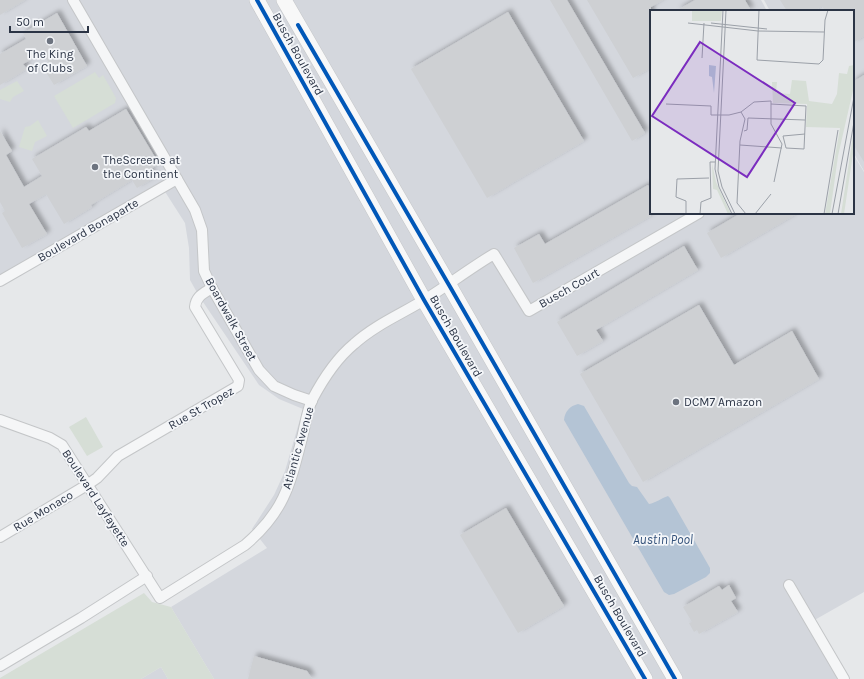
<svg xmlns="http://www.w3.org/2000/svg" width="864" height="679" font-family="Karla,sans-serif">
<defs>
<filter id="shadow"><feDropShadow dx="3.5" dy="-3.5" stdDeviation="2" flood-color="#0004"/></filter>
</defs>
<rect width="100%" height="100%" fill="#e6e8ea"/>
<g fill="#d4d7dd">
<polygon points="0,0 761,0 767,11 651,11 651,213 853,213 853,154 864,172 864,592 811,622 844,679 214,679 171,607 267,548 252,529 274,495 285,471 303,409 279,399 259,385 199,296 190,280 189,248 185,223 162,187 0,281"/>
<polygon points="764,0 864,0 864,171 853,152 853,11 770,11"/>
<polygon points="161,667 168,679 141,679"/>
</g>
<g fill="#d6ded6">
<polygon points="95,72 99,78 103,75 116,98 115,103 73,128 54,96"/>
<polygon points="17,81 24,91 13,97 10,102 0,99 0,90"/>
<polygon points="38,120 47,136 35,142 32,151 19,147 25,127 30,126"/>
<polygon points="86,417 103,447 87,456 69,427"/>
<polygon points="144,593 152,602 171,607 214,679 168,679 161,667 141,679 0,679 0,678"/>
</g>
<path fill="#b4c4d5" d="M 578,404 L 584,406 L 629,483 L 632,486 L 637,487 L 649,504 C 656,503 661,498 668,496 L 670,498 L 710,568 L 710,573 L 706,577 L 674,594 L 669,595 L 664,592 L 564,420 C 565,411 570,406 578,404 Z"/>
<g fill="#ced0d3" filter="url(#shadow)">
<polygon points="0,0 25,0 0,15"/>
<polygon points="550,0 567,0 645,133 632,141"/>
<polygon points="587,0 663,0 651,7 651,68 633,78"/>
<polygon points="695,0 745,0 751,11 676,11"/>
<polygon points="780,0 864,0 864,36 853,43 853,11 825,11 822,6 814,11 787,11"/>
<polygon points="508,12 584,141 487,198 411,69"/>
<polygon points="57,13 87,66 54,85 46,72 52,68 43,53 23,64 27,69 0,85 0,54 26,39 23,33"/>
<polygon points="864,75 864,162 853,144 853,82"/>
<polygon points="126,109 159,164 149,170 154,178 137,188 132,180 91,205 92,207 64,224 46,194 29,204 47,234 22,248 2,213 5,211 0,202 0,131 12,151 6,155 24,187 42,176 32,159 86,127 89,131"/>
<polygon points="648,185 651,190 651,216 533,283 514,248 539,234 545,244"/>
<polygon points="741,213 798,213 721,258 707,233"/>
<polygon points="684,246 698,270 596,330 603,341 577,356 557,322"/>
<polygon points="699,305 734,365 792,331 819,379 643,482 580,374"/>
<polygon points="506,508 564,606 518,633 460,535"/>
<polygon points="729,585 736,598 731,601 738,612 699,634 697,630 694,632 689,623 692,622 683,607 719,586 722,590"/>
<polygon points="254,656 307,671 312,679 248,679"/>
</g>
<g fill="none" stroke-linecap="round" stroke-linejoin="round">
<g stroke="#c4c6c8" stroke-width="12">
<g id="minor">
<polyline points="73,0 195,210 202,230 204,271 212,288 259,370 274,386 294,395 312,401"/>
<polyline points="0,281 177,179"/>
<path d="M 0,420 L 50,438 L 62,445 L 160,598 L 245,545 C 284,512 290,485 302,438 C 305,426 307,411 312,400 C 323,379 337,358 354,344 C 376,324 404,313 429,297 C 451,283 472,267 494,254 L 529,311 L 699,213"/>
<path d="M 0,537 L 87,485 L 97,478 L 118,456 L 238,386 L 239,380 L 195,307 C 196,296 204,293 212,288"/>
<polyline points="789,585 844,679"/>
<polyline points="0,666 81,618 147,576"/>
</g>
</g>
<g stroke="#c4c6c8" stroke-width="16">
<g id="secondary">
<polyline points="257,0 424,300 645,679"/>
<polyline points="284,0 449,285 675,679"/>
</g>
</g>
<use href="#minor" stroke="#f5f6f7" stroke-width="10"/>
<use href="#secondary" stroke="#f8f8f8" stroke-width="15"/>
<g stroke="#f4f6f9" stroke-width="6">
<g id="cycleway">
<polyline points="257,0 424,300 645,679"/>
<polyline points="298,25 449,285 675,679"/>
</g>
</g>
<use href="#cycleway" stroke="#0057b8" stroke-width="4"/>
</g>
<g fill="#6c737f" stroke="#f4f6f9" stroke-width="1.5">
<circle cx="50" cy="41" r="4"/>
<circle cx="95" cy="167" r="4"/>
<circle cx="676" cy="402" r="4"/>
</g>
<g text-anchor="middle" stroke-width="3.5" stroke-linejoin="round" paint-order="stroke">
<g font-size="12" fill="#2b3445" stroke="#f4f6f9" text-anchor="start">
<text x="50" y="58" text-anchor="middle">The King<tspan x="50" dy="14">of Clubs</tspan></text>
<text x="103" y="164">TheScreens at<tspan x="103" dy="14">the Continent</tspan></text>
<text x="684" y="406">DCM7 Amazon</text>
</g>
<g font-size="12" fill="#2b3445" stroke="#f4f6f9">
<text transform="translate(298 54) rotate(61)" y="4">Busch Boulevard</text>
<text transform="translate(88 230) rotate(-30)" y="4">Boulevard Bonaparte</text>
<text transform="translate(569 288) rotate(-30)" y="4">Busch Court</text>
<text transform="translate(231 319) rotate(61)" y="4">Boardwalk Street</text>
<text transform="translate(456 336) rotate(60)" y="4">Busch Boulevard</text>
<text transform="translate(201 408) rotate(-30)" y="4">Rue St Tropez</text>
<text transform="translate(298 448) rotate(-74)" y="4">Atlantic Avenue</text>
<text transform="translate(96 498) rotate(57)" y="4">Boulevard Layfayette</text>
<text transform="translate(43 511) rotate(-31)" y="4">Rue Monaco</text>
<text transform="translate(620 616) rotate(60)" y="4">Busch Boulevard</text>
</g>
<g font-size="13" font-style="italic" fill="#34527a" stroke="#f4f6f9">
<text x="663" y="544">Austin Pool</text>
</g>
</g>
<g transform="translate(650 10)">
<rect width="204" height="204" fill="#e6e8ea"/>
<path d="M 42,0 L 72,0 L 71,11 L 42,11 ZM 204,55 L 204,76 L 188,146 L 180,204 L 175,204 L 190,118 L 156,117 L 157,94 L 123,93 L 122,72 L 127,72 L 126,83 L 140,84 L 142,70 L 156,71 L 159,91 L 182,94 L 187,84 L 189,63 L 197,64 L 199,56 ZM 204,119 L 204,137 L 194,204 L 191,204 ZM 62,153 L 66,172 L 81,204 L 78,204 L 67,180 L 63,179 Z" fill="#d6ded6"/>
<path d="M 59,55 L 66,56 L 64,83 L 62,67 L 59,66 Z" fill="#b4c4d5"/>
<path fill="none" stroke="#9ba0a8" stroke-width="1" d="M 73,0 L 65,159 L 69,177 L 82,204M 76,0 L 68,161 L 72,177 L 85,204M 109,0 L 107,50 L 169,54 L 173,50 L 175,10 L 178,0M 38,13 L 108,21 L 174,22M 61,13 L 117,19M 52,48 L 54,13M 16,94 L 61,96 L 61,105 L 79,105 L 91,102 L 104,92 L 121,91 L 121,114 L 132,134 L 124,172M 121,94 L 156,96 L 154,139 L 136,138 L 133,126M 91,102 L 95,109 L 90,131 L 87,193 L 96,204M 94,121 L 97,120 L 98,108 L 155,110M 133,126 L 155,124M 90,135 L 132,138M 36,204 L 36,191 L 26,187 L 27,169 L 59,168M 50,204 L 51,192 L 61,188 L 60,152 L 65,152M 105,204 L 121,184M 174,204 L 188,120M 182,204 L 204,87M 188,204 L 204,112"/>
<path fill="#7b2cbf" fill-opacity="0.15" stroke="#7b2cbf" stroke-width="2" d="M 50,32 L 145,93 L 97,167 L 2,106 Z"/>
<rect width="204" height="204" fill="none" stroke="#2b3445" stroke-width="2"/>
</g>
<path d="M10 26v6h78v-6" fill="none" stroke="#2b3445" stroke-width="2"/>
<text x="16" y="26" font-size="12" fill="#2b3445" stroke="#f4f6f9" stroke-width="3" paint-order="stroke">50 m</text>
</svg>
